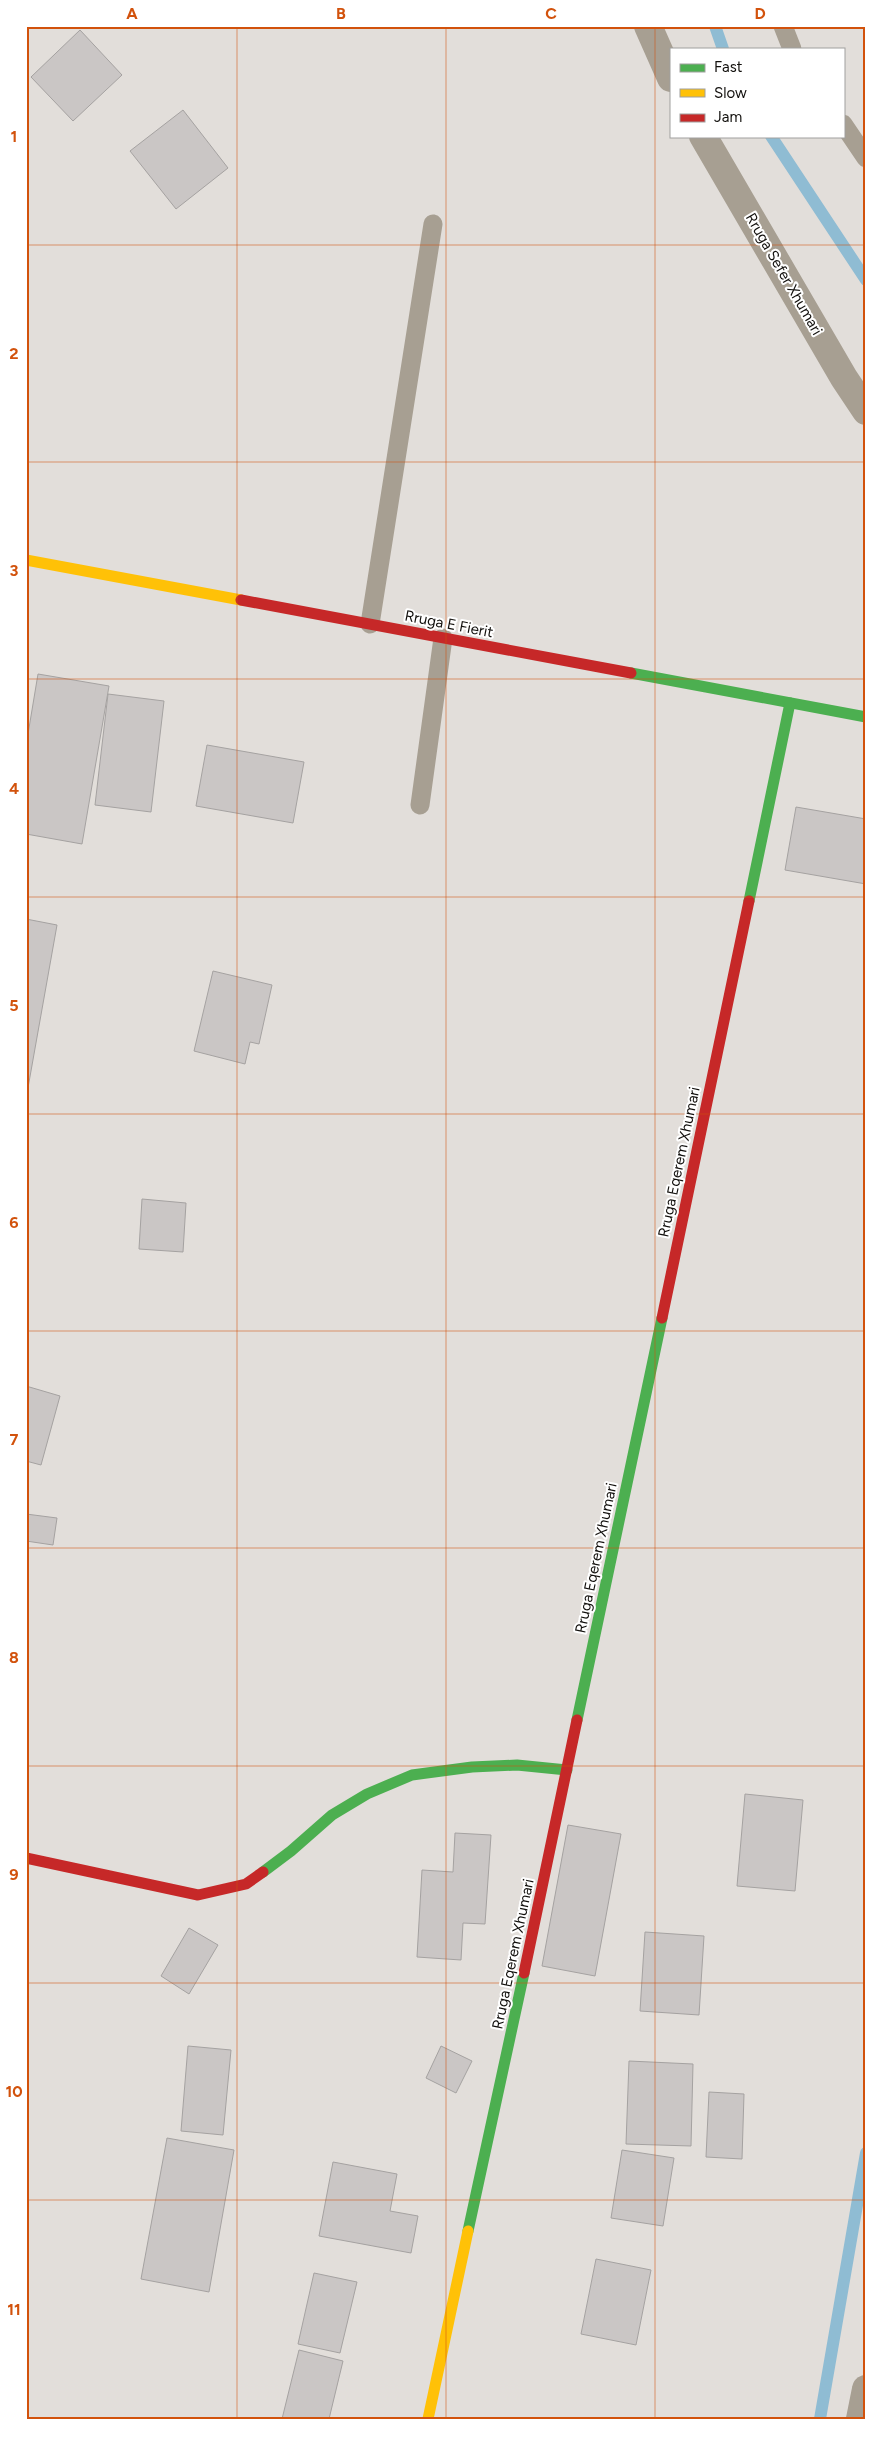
<svg xmlns="http://www.w3.org/2000/svg" width="892" height="2445" font-family="Figtree,sans-serif">
<rect width="100%" height="100%" fill="#e2deda"/>
<g fill="none" stroke-linecap="round" stroke-linejoin="round">
<g stroke="#8fbcd3" stroke-width="12">
<polyline points="715,26 723,49"/>
<polyline points="771,136 866,280"/>
<polyline points="820,2419 866,2153"/>
</g>
</g>
<g fill="#cac6c5" stroke="#a5a2a1">
<polygon points="80,30 122,75 73,121 31,77"/>
<polygon points="183,110 228,168 176,209 130,151"/>
<polygon points="38,674 109,686 82,844 26,834 26,746"/>
<polygon points="108,694 164,701 151,812 95,805"/>
<polygon points="207,745 304,762 293,823 196,806"/>
<polygon points="796,807 866,819 866,884 785,870"/>
<polygon points="26,919 57,925 26,1099"/>
<polygon points="213,971 272,985 259,1044 250,1042 245,1064 194,1051"/>
<polygon points="142,1199 186,1203 183,1252 139,1249"/>
<rect x="26" y="1273" width="2" height="58"/>
<polygon points="26,1386 60,1396 41,1465 26,1461"/>
<polygon points="26,1514 57,1518 53,1545 26,1541"/>
<polygon points="745,1794 803,1800 795,1891 737,1886"/>
<polygon points="568,1825 621,1834 595,1976 542,1966"/>
<polygon points="455,1833 491,1835 485,1924 463,1923 461,1960 417,1957 422,1870 453,1872"/>
<polygon points="189,1928 218,1945 189,1994 161,1976"/>
<polygon points="645,1932 704,1936 699,2015 640,2011"/>
<polygon points="188,2046 231,2050 223,2135 181,2131"/>
<polygon points="441,2046 472,2061 456,2093 426,2078"/>
<polygon points="629,2061 693,2064 691,2146 626,2144"/>
<polygon points="709,2092 744,2094 742,2159 706,2157"/>
<polygon points="167,2138 234,2150 209,2292 141,2279"/>
<polygon points="622,2150 674,2158 663,2226 611,2218"/>
<polygon points="333,2162 397,2174 390,2211 418,2216 411,2253 319,2236"/>
<polygon points="596,2259 651,2270 636,2345 581,2334"/>
<polygon points="314,2273 357,2282 340,2353 298,2344"/>
<polygon points="299,2350 343,2361 329,2419 282,2419"/>
</g>
<g fill="none" stroke-linecap="round" stroke-linejoin="round">
<g stroke="#a79f92" stroke-width="19">
<polyline points="783,26 792,49"/>
<polyline points="843,124 866,158"/>
<polyline points="370,624 433,224"/>
<polyline points="420,805 443,638"/>
</g>
<g stroke="#a79f92" stroke-width="28">
<polyline points="648,26 671,78"/>
<polyline points="703,136 844,378 866,411"/>
<polyline points="860,2419 866,2389"/>
</g>
<g stroke="#4caf50" stroke-width="11">
<polyline points="631,673 866,717"/>
<polyline points="749,901 790,703"/>
<polyline points="577,1720 662,1318"/>
<polyline points="263,1872 291,1851 332,1815 367,1794 412,1775 472,1767 517,1765 567,1770"/>
<polyline points="468,2231 524,1973"/>
</g>
<g stroke="#ffc107" stroke-width="11">
<polyline points="26,560 241,600"/>
<polyline points="428,2419 468,2231"/>
</g>
<g stroke="#c62828" stroke-width="11">
<polyline points="241,600 631,673"/>
<polyline points="662,1318 749,901"/>
<polyline points="26,1858 198,1895 246,1884 263,1872"/>
<polyline points="524,1973 577,1720"/>
</g>
</g>
<path fill="none" stroke="#d2520c" stroke-width="1" stroke-opacity="0.55" d="M 237,26 L 237,2419M 446,26 L 446,2419M 655,26 L 655,2419M 26,245 L 866,245M 26,462 L 866,462M 26,679 L 866,679M 26,897 L 866,897M 26,1114 L 866,1114M 26,1331 L 866,1331M 26,1548 L 866,1548M 26,1766 L 866,1766M 26,1983 L 866,1983M 26,2200 L 866,2200"/>
<g text-anchor="middle" stroke-width="4" stroke-linejoin="round" paint-order="stroke">
<g font-size="15" fill="#110f0c" stroke="#fff">
<text transform="translate(784 274) rotate(60)" y="5">Rruga Sefer Xhumari</text>
<text transform="translate(449 624) rotate(11)" y="5">Rruga E Fierit</text>
<text transform="translate(679 1162) rotate(-78)" y="5">Rruga Eqerem Xhumari</text>
<text transform="translate(596 1558) rotate(-78)" y="5">Rruga Eqerem Xhumari</text>
<text transform="translate(513 1954) rotate(-78)" y="5">Rruga Eqerem Xhumari</text>
</g>
</g>
<rect width="892" height="2445" fill="none" stroke="#ffffff" stroke-width="55"/>
<rect x="670" y="48" width="175" height="90" fill="#ffffff" stroke="#a09f9e"/>
<rect x="680" y="64" width="25" height="8" fill="#4caf50" stroke="#a09f9e"/>
<text x="714" y="72" font-size="15" fill="#110f0c">Fast</text>
<rect x="680" y="89" width="25" height="8" fill="#ffc107" stroke="#a09f9e"/>
<text x="714" y="98" font-size="15" fill="#110f0c">Slow</text>
<rect x="680" y="114" width="25" height="8" fill="#c62828" stroke="#a09f9e"/>
<text x="714" y="122" font-size="15" fill="#110f0c">Jam</text>
<rect x="28" y="28" width="836" height="2390" fill="none" stroke="#d2520c" stroke-width="2"/>
<g font-size="16" text-anchor="middle" font-weight="bold" fill="#d2520c">
<text x="132" y="19">A</text>
<text x="341" y="19">B</text>
<text x="551" y="19">C</text>
<text x="760" y="19">D</text>
<text x="14" y="142">1</text>
<text x="14" y="359">2</text>
<text x="14" y="576">3</text>
<text x="14" y="794">4</text>
<text x="14" y="1011">5</text>
<text x="14" y="1228">6</text>
<text x="14" y="1445">7</text>
<text x="14" y="1663">8</text>
<text x="14" y="1880">9</text>
<text x="14" y="2097">10</text>
<text x="14" y="2315">11</text>
</g>
</svg>
